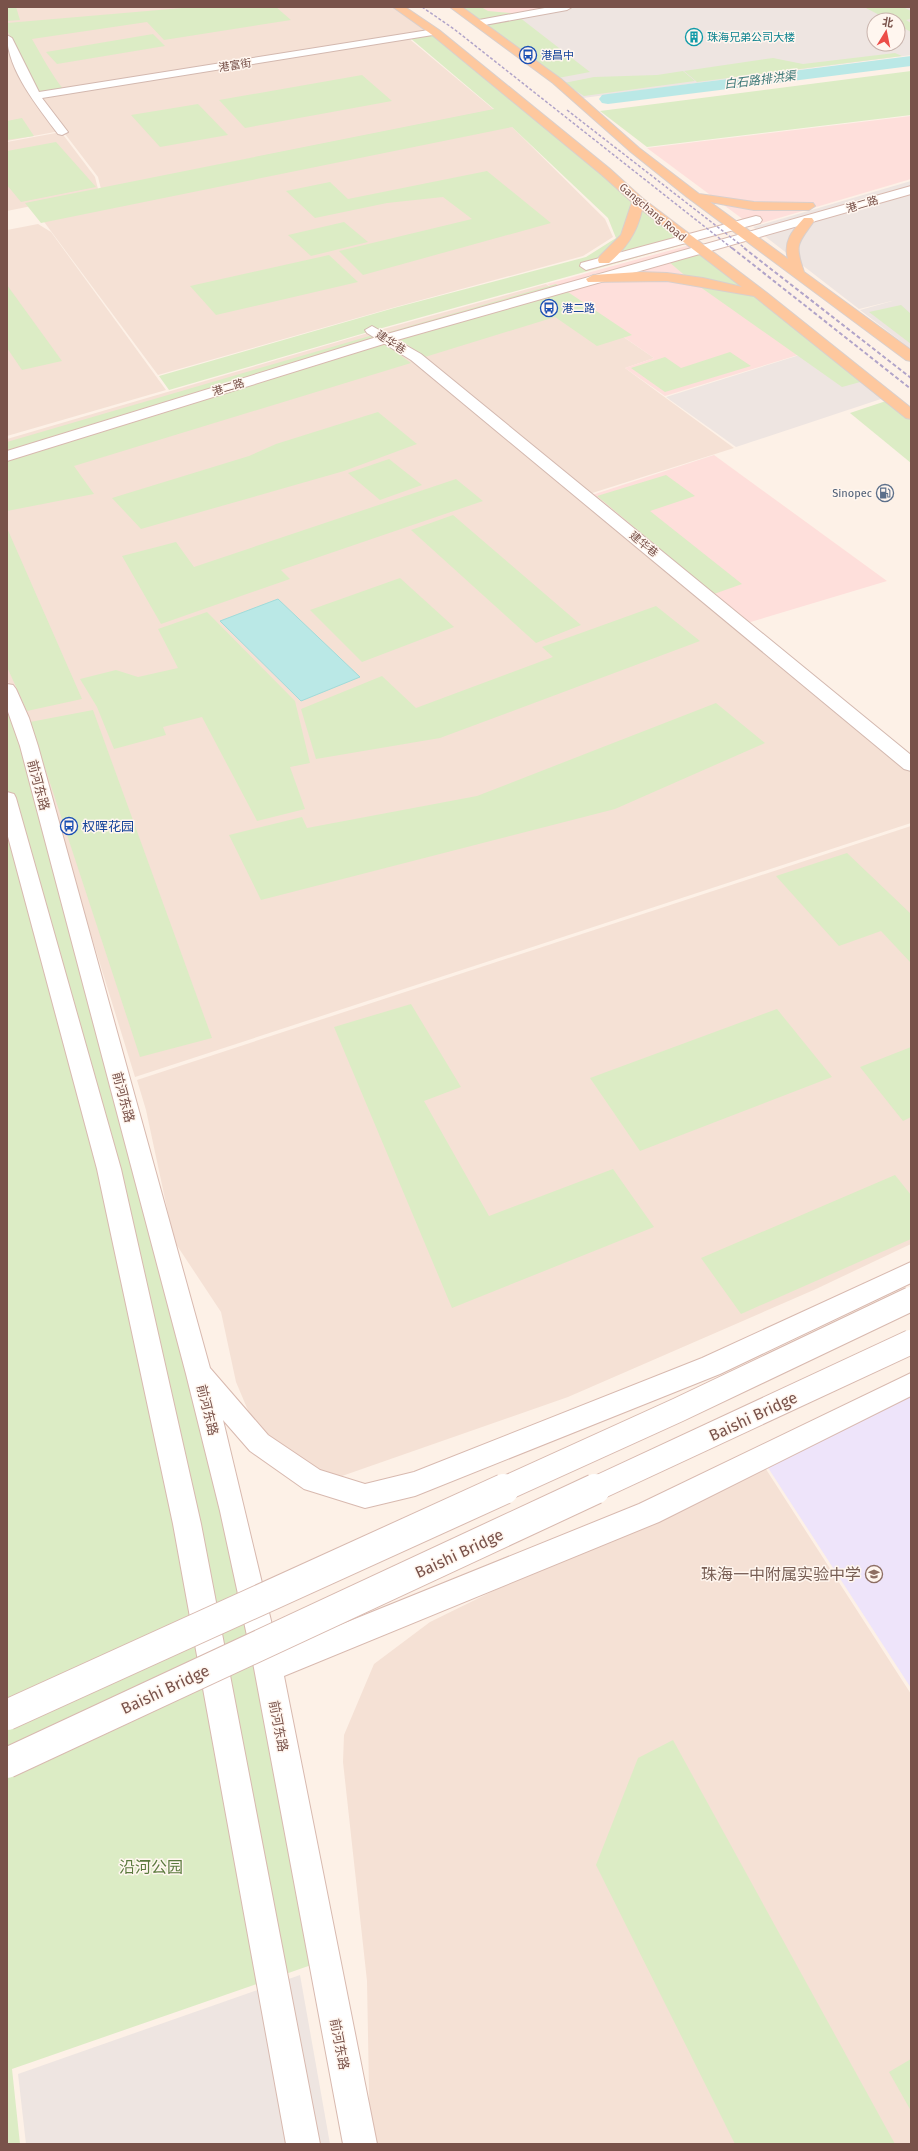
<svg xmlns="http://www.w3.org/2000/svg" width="918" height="2151" font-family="'Fira Sans','Noto Sans SC',sans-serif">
<rect width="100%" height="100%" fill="#fdf1e7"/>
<g fill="#f5e1d5">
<polygon points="7,7 397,7 433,32 407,37 498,113 605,219 613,237 583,256 392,308 158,375 33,207 101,189 98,177 36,96 7,35"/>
<polygon points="7,41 33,97 60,131 7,141"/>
<polygon points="61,132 95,177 98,189 71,198 7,211 7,142"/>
<polygon points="38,224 51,232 166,390 7,436 7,230"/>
<polygon points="546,284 654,358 625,368 734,448 586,495 418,357 380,330"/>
<polygon points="375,331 414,358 911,767 911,823 135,1077 23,715 7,679 7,439"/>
<polygon points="911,826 911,1244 816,1289 568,1397 322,1483 261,1441 236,1382 221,1312 174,1241 146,1110 137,1080"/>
<polygon points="760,1460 911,1694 911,2144 370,2144 367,1981 343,1762 344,1735 374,1664 430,1622"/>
</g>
<g fill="#fedfdb">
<polygon points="456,7 565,7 480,23"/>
<polygon points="911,116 911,179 752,226 647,148"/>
<polygon points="690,245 824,347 665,396 625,368 654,358 547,284"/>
<polygon points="714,455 887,581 744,624 589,496"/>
</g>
<g fill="#eee5e1" fill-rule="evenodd">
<path d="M 569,7 L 911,7 L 911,55 L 583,98 L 481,23 ZM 874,20 L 898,20 L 898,44 L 874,44 Z"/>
<polygon points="911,181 911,349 860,310 896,300 859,309 753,227"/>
<polygon points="825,347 887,397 736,447 666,397"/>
<polygon points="300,1975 330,2144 26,2144 18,2074"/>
</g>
<polygon fill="#eee4fa" points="911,1386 911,1688 763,1460"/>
<g fill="#dcecc5">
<polygon points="7,7 16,7 20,20 7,21"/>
<path d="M 194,7 L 276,7 L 291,20 L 164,40 L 147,22 L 32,39 C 42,56 51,74 64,90 L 38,94 L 7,30 L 7,23 Z"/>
<polygon points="458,7 481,7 488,11 521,14 480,22"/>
<polygon points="864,7 903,7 911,11 911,19 906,20 911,23 911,32 898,25 898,20 889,20"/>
<polygon points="519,17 590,72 558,78 483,24"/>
<polygon points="434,33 689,243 375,330 169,390 159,376 394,308 586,257 616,238 608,218 512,127 41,223 25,203 494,109 409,37"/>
<polygon points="153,34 165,46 57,64 46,52"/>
<polygon points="895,53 902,56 697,82 684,71 773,58 803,64"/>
<polygon points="683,71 695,81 584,96 564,83 594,77 657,75"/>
<polygon points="911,71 911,115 647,147 600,111"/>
<polygon points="362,75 392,101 245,128 219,100"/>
<polygon points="198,104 228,135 160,147 131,115"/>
<polygon points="22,118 34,136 7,140 7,121"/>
<polygon points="56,142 96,187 21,202 7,185 7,151"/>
<polygon points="487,171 551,223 363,275 339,251 472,219 443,197 387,203 315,218 286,191 330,182 348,199"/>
<polygon points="344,222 368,242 311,256 288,235"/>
<polygon points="694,249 864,381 842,387 689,279 662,256"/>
<polygon points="329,255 358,282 216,315 190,286"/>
<polygon points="556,284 632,335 597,346 555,317 425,357 389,332"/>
<polygon points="7,285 62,361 22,370 7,348"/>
<polygon points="901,305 911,314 911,344 869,312"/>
<polygon points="373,335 411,363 74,466 94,494 7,511 7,442"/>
<polygon points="730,352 751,366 665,392 631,368 665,357 681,368"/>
<polygon points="886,401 911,420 911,463 850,413"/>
<polygon points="378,412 417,444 344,471 141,529 112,498 249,456 276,444"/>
<polygon points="389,459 422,485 380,500 348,473"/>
<polygon points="666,475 695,496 650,511 742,584 714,594 597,496"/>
<polygon points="456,479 483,501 281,570 290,579 161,624 122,556 176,542 194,567"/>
<polygon points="453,515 581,625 536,643 411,530"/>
<polygon points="7,528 82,699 27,711 7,667"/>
<polygon points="400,578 454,627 362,662 310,610"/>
<polygon points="656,606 700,641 440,738 316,759 301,709 382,676 416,708 553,657 542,647"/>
<polygon points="207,612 295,701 310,763 290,767 305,809 257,821 202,717 163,727 166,735 114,749 97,707 80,679 116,670 138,677 178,668 158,629"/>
<polygon points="7,700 137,1112 317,1963 12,2069 20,2144 7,2144"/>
<polygon points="716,703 765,743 615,809 261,900 229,835 302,817 307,828 477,796"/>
<polygon points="93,710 212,1038 140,1057 30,722"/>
<polygon points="847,853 911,914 911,963 881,931 839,946 776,876"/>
<polygon points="411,1004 461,1087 424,1101 489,1216 613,1169 654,1227 452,1308 334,1027"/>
<polygon points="777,1009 832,1077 640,1151 590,1078"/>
<polygon points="911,1047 911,1117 903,1121 860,1067"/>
<polygon points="895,1175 911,1195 911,1239 741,1314 701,1258"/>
<polygon points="673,1740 895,2144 735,2144 596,1865 638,1758"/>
<polygon points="911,2059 911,2111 889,2072"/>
</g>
<polygon fill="#bae8e6" stroke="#a0dbd9" points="278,599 360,677 301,701 220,621"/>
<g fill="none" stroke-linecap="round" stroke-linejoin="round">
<polygon fill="#bae8e6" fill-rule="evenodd" points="911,56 911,66 608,104 602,103 599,99 602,95 608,94"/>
<g stroke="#d3b8af" stroke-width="2">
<g id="street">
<polygon points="550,7 572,7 567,10 479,26 474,23 479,20"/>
<path d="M 435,29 L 440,32 L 439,34 L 42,98 L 68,132 L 62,135 L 58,134 C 38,107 7,70 7,35 L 12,38 L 39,92 Z"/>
<polygon points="372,326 421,354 911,755 911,771 904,769 411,360 367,333 365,330"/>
</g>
</g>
<g stroke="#d8b9af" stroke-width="2">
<g id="secondary">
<polygon points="911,186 911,194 390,342 7,461 7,451 380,336"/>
<polygon points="756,216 760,217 762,220 760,223 586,270 580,266 581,263"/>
<polygon points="7,684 13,685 16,689 29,718 38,746 210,1368 268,1435 320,1470 365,1484 414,1472 702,1358 911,1262 911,1283 720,1374 415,1496 365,1508 304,1489 250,1451 223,1420 278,1650 639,1504 911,1373 911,1396 659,1522 284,1676 377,2144 343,2144 254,1668 220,1511 186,1374 20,746 7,709"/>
<polygon points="7,792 14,794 16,798 121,1169 201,1524 320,2144 286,2144 173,1524 97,1169 7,833"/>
</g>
</g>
<g stroke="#d9cfcc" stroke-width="2">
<g id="primary">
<path d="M 393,7 L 405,7 L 439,30 L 610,169 L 642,198 L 767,293 L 911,408 L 911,419 L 906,418 L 754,296 L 667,281 L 588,282 L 586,279 L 593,275 L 639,272 L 667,273 L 703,278 L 742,287 L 642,210 C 637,233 626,248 609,263 L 599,263 L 598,260 L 599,257 L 621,235 L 632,202 L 602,175 L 431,34 Z"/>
<path d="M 450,7 L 462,7 L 561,79 L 639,148 L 699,194 L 754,202 L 813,203 L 815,206 L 809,210 L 754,210 L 710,202 L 788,259 C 783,242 792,231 804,218 L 812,218 L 814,221 C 798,244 794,243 804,272 L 911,350 L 911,361 L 906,360 L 687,197 L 631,152 L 553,83 Z"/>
</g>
</g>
<use href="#street" fill="#fff" fill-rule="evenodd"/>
<use href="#secondary" fill="#fff" fill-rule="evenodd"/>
<use href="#primary" fill="#fec89e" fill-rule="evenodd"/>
<g stroke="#b1a4c9" stroke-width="1.5" stroke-dasharray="3 2" stroke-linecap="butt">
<polyline points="422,7 454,29 733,249"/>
<polyline points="567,110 746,249"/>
</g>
<g stroke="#b1a4c9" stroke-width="2" stroke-dasharray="4 2.5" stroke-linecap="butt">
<polyline points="732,248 911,389"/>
<polyline points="744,248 911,378"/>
</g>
<g stroke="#d8b9af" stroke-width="26" stroke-linecap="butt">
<g id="secondary-bridge-far1">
<polyline points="502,1490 678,1410 911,1299"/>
<polyline points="593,1490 911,1342"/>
</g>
</g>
<g stroke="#d8b9af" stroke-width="32" stroke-linecap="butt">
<g id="secondary-bridge">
<polyline points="7,1715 504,1489"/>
<polyline points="7,1763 595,1489"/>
</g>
</g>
<use href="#secondary-bridge-far1" stroke="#fff" stroke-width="24"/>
<use href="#secondary-bridge" stroke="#fff" stroke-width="30"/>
</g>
<defs>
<g id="building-ring" transform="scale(0.9)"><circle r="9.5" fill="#fff6ef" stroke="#0f9aa8" stroke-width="1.5"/><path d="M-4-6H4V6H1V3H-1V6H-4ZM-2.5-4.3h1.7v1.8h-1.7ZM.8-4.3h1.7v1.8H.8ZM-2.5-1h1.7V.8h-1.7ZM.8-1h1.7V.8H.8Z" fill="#0f9aa8"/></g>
<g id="bus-ring" transform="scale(0.9)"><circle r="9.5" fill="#fff6ef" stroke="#1a4fb4" stroke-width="1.5"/><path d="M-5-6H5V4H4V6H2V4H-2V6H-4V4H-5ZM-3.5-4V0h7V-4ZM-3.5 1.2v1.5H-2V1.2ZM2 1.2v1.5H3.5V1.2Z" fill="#1a4fb4"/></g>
<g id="fuel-ring" transform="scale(0.9)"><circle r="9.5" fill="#fff6ef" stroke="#5c6f8a" stroke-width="1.5"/><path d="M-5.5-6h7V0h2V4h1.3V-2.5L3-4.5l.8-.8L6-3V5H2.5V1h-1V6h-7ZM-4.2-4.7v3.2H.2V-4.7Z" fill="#5c6f8a"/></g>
<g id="school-ring" transform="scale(0.9)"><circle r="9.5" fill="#fff6ef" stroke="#8d6e63" stroke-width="1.5"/><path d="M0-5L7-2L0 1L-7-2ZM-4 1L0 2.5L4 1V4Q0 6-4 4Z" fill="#8d6e63"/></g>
</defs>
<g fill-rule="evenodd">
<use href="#building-ring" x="694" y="37"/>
<use href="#bus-ring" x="528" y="55"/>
<use href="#bus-ring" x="549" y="308"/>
<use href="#fuel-ring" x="885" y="493"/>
<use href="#bus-ring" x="69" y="826"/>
<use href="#school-ring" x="874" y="1574"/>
</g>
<g text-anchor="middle" stroke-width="3" stroke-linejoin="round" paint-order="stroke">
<g font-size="11" fill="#0d838f" stroke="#fff6ef" text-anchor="start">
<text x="707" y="41">珠海兄弟公司大楼</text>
</g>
<g font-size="11" fill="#164399" stroke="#fff6ef" text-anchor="start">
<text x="541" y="59">港昌中</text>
<text x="562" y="312">港二路</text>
</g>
<g font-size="11" fill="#79524a" stroke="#fff6ef">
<text transform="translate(235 65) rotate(-9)" y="4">港富街</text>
<text transform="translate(862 204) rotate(-17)" y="4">港二路</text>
<text transform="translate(653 212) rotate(40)" y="4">Gangchang Road</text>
<text transform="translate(391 342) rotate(33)" y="4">建华巷</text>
<text transform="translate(228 387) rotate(-17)" y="4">港二路</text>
<text transform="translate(644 544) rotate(39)" y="4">建华巷</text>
</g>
<g font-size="11" fill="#4e5e75" stroke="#fff6ef" text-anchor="end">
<text x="872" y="497">Sinopec</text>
</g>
<g font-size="12" font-style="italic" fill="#3a7776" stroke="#fff6ef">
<text transform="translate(760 80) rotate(-7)" y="4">白石路排洪渠</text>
</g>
<g font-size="13" fill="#79524a" stroke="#fff6ef">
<text transform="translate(39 785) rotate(75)" y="5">前河东路</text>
<text transform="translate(124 1097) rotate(75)" y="5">前河东路</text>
<text transform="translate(208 1410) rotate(76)" y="5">前河东路</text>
<text transform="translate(279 1726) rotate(79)" y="5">前河东路</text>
<text transform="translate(340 2044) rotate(79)" y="5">前河东路</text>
</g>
<g font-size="13" fill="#164399" stroke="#fff6ef" text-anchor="start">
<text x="82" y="831">权晖花园</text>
</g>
<g font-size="16" fill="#79524a" stroke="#fff6ef">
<text transform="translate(753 1416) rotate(-25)" y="6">Baishi Bridge</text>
<text transform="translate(459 1553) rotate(-25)" y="6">Baishi Bridge</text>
<text transform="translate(165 1689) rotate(-25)" y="6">Baishi Bridge</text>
</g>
<g font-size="16" fill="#785e54" stroke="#fff6ef" text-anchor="end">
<text x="861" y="1580">珠海一中附属实验中学</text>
</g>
<g font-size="16" fill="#5b7a3e" stroke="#fff6ef">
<text x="151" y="1873">沿河公园</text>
</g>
</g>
<rect width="918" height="2151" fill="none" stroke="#79524a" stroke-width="16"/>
<g transform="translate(886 32) rotate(10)"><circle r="19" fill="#fff6ef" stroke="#c9b4ad"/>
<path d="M0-3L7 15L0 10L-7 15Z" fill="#ec4d48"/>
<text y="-6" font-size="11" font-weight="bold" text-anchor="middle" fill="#79524a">北</text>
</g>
</svg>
